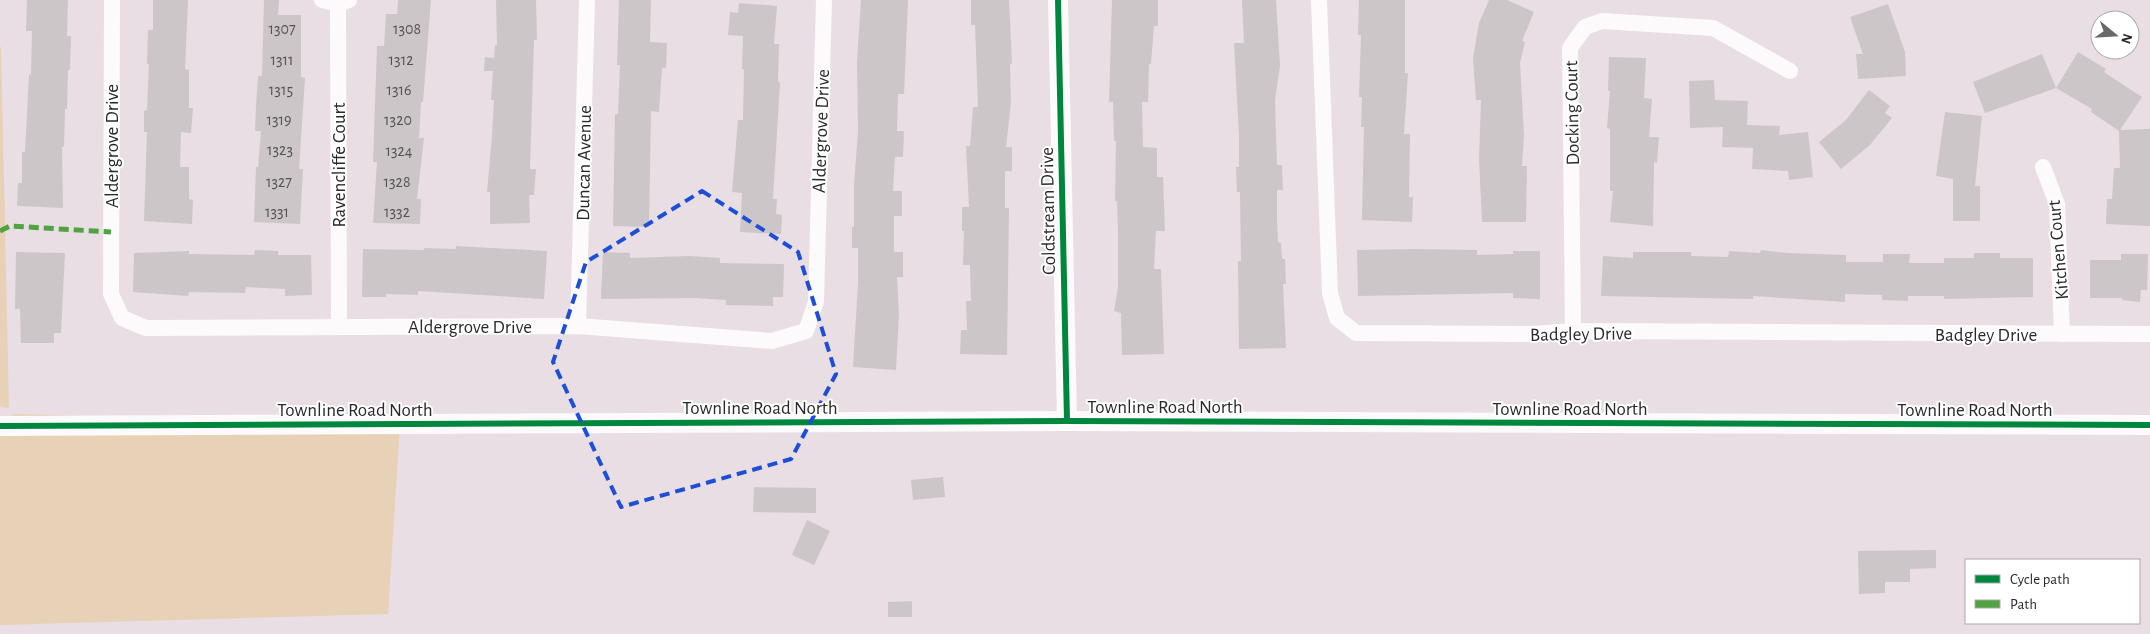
<svg xmlns="http://www.w3.org/2000/svg" width="2150" height="634" font-family="'Alegreya Sans',sans-serif">
<rect width="100%" height="100%" fill="#e8dee3"/>
<g fill="#e7d2b7">
<polygon points="0,47 1,47 9,408 0,407"/>
<polygon points="15,414 400,425 388,614 0,625 0,421"/>
</g>
<g fill="#cdc6c9">
<polygon points="27,0 68,0 67,36 71,36 70,70 68,70 67,109 65,109 64,147 62,147 63,208 17,206 18,183 22,183 22,152 25,152 29,74 31,75 32,31 26,31"/>
<polygon points="153,0 188,0 185,69 189,70 189,108 193,108 191,133 181,132 180,167 189,167 189,199 193,200 192,224 144,221 147,132 144,132 144,111 147,110 149,64 147,64 148,30 153,30"/>
<polygon points="264,0 279,0 278,15 301,15 301,77 305,78 299,169 303,169 300,224 254,222 256,167 258,167 261,131 255,131 256,106 258,76 262,76"/>
<polygon points="398,0 431,0 423,102 421,102 419,138 424,138 417,199 421,199 420,224 373,223 377,162 373,162 377,46 384,46 386,14 397,14"/>
<polygon points="496,0 536,0 537,40 534,40 530,169 536,169 534,195 529,195 530,223 490,224 490,192 487,192 492,136 494,100 491,100 493,71 484,71 485,57 494,58 495,45 497,45"/>
<polygon points="619,0 651,0 650,42 667,43 666,68 662,68 659,112 651,111 649,227 613,226 615,114 618,114 620,65 617,65"/>
<polygon points="861,0 908,0 904,94 898,94 897,131 904,131 903,157 895,157 893,191 902,191 902,216 894,216 894,252 903,252 903,277 897,277 899,314 896,370 853,367 858,283 858,248 852,248 852,227 854,227 854,185 858,131 857,62"/>
<polygon points="971,0 1009,0 1012,64 1010,64 1011,102 1006,147 1012,147 1012,171 1005,171 1005,208 1009,208 1007,355 960,354 961,330 967,330 966,301 971,301 970,265 963,265 964,231 962,231 962,207 969,207 966,146 970,146 973,107 978,107 975,25 971,25"/>
<polygon points="1112,0 1158,0 1158,26 1154,26 1151,64 1149,64 1148,102 1142,102 1143,147 1157,148 1157,177 1163,177 1165,231 1156,231 1154,269 1161,269 1164,354 1122,355 1121,313 1114,311 1118,287 1118,232 1117,201 1115,201 1116,141 1114,141 1113,102 1109,102"/>
<polygon points="1242,0 1276,0 1280,66 1275,100 1276,136 1277,165 1282,165 1283,190 1277,190 1277,220 1278,242 1281,243 1282,259 1285,259 1286,284 1283,284 1286,348 1239,349 1238,261 1241,261 1240,192 1237,192 1236,167 1239,167 1239,136 1234,43 1244,43"/>
<polygon points="1359,0 1405,0 1405,73 1408,73 1404,134 1410,134 1409,197 1413,197 1412,222 1362,220 1364,127 1361,127 1362,97 1359,97 1361,35 1358,35"/>
<polygon points="1489,0 1507,0 1534,12 1522,41 1525,42 1520,63 1524,136 1522,166 1527,166 1526,222 1482,222 1479,159 1481,100 1476,100 1473,58 1479,23"/>
<polygon points="739,3 777,6 774,44 779,44 778,82 780,82 773,199 777,199 776,214 782,215 781,234 740,232 742,193 732,192 738,120 743,120 744,69 742,69 743,36 728,35 730,12 738,13"/>
<polygon points="1888,4 1905,52 1906,76 1858,79 1856,54 1863,54 1850,17"/>
<polygon points="2078,52 2106,69 2104,72 2142,97 2120,130 2150,129 2150,226 2106,224 2107,199 2112,199 2114,168 2120,168 2119,131 2091,112 2092,109 2056,88"/>
<polygon points="2042,54 2056,88 1985,113 1973,82"/>
<polygon points="1609,57 1646,58 1644,98 1652,99 1649,137 1659,137 1657,163 1654,162 1653,226 1610,222 1613,191 1610,191 1610,129 1607,128 1610,91 1608,91"/>
<polygon points="1714,80 1715,100 1748,101 1747,125 1780,126 1779,135 1808,132 1813,177 1789,180 1788,171 1752,169 1753,148 1722,147 1723,127 1690,128 1689,81"/>
<polygon points="1869,90 1890,106 1885,113 1892,118 1870,145 1841,169 1819,142 1846,120"/>
<polygon points="1945,112 1982,116 1975,186 1980,186 1980,221 1953,221 1953,179 1936,176"/>
<polygon points="456,246 547,251 544,299 418,291 418,295 386,294 386,297 362,297 363,249 424,250 424,248 456,249"/>
<polygon points="1415,249 1477,250 1477,255 1513,254 1513,251 1540,251 1540,299 1513,298 1513,293 1358,296 1357,250"/>
<polygon points="255,250 278,251 278,255 311,255 312,295 285,296 285,289 246,287 245,293 189,292 188,296 133,292 134,253 189,251 189,254 254,255"/>
<polygon points="1761,250 1787,253 1846,255 1846,262 1883,262 1883,254 1910,254 1909,263 1944,263 1944,258 1974,258 1974,253 2000,253 2000,258 2033,258 2033,297 1944,299 1944,296 1908,296 1908,301 1882,300 1882,295 1845,294 1845,302 1753,296 1753,299 1601,296 1603,256 1633,258 1633,252 1691,252 1691,256 1728,257 1729,251 1760,253"/>
<polygon points="16,252 65,253 61,333 54,333 54,343 21,343 20,309 15,309"/>
<polygon points="603,252 630,253 630,258 689,256 720,258 720,263 784,264 783,297 773,297 773,306 726,305 726,300 695,298 601,299"/>
<polygon points="2121,254 2148,254 2147,290 2141,290 2140,302 2122,300 2122,298 2090,298 2090,260 2121,260"/>
<polygon points="943,477 945,497 913,500 911,480"/>
<polygon points="754,487 816,488 816,513 753,512"/>
<polygon points="807,520 830,531 814,565 792,555"/>
<polygon points="1936,550 1936,568 1910,569 1910,582 1885,582 1885,593 1859,594 1858,551"/>
<polygon points="912,601 912,617 888,617 888,602"/>
</g>
<g fill="none" stroke-linecap="round" stroke-linejoin="round">
<g stroke="#fcfafb" stroke-width="16">
<polyline points="112,0 111,294 122,318 146,328 578,326 772,341 806,331 816,302 824,0"/>
<polyline points="322,0 338,4 349,0"/>
<polyline points="1319,0 1330,293 1337,318 1356,333 1533,334 1573,331 2150,334"/>
<polyline points="338,4 339,327"/>
<polyline points="2043,167 2057,204 2062,334"/>
<polyline points="578,326 587,0"/>
<polyline points="1573,331 1570,48 1585,27 1602,21 1713,28 1790,71"/>
</g>
<g stroke="#fcfafb" stroke-width="20">
<polyline points="1058,0 1067,421"/>
<polyline points="0,426 1067,421 2150,425"/>
</g>
<polyline stroke="#51a342" stroke-width="5" stroke-dasharray="10 5" stroke-linecap="butt" points="0,231 10,226 111,232"/>
<g stroke="#fff" stroke-width="9">
<g id="cycleway">
<polyline points="1058,0 1067,421"/>
<polyline points="0,426 1067,421 2150,425"/>
</g>
</g>
<use href="#cycleway" stroke="#00873e" stroke-width="6"/>
</g>
<path fill="none" stroke="#1d4ed8" stroke-width="4" stroke-dasharray="10 6" stroke-linejoin="round" d="M 702,191 L 798,252 L 836,374 L 791,459 L 621,507 L 553,362 L 586,262 Z"/>
<g text-anchor="middle" stroke-width="4" stroke-linejoin="round" paint-order="stroke">
<g font-size="16" fill="#545354">
<text x="282" y="34">1307</text>
<text x="407" y="34">1308</text>
<text x="282" y="65">1311</text>
<text x="401" y="65">1312</text>
<text x="281" y="95">1315</text>
<text x="399" y="95">1316</text>
<text x="279" y="125">1319</text>
<text x="398" y="125">1320</text>
<text x="280" y="155">1323</text>
<text x="399" y="156">1324</text>
<text x="279" y="187">1327</text>
<text x="397" y="187">1328</text>
<text x="277" y="217">1331</text>
<text x="397" y="217">1332</text>
</g>
<g font-size="19" fill="#292929" stroke="#fff">
<text transform="translate(1571 113) rotate(-91)" y="7">Docking Court</text>
<text transform="translate(820 131) rotate(-88)" y="7">Aldergrove Drive</text>
<text transform="translate(111 146) rotate(-90)" y="7">Aldergrove Drive</text>
<text transform="translate(583 163) rotate(-89)" y="7">Duncan Avenue</text>
<text transform="translate(338 165) rotate(-90)" y="7">Ravencliffe Court</text>
<text transform="translate(1047 211) rotate(-91)" y="7">Coldstream Drive</text>
<text transform="translate(2057 250) rotate(-95)" y="7">Kitchen Court</text>
<text x="470" y="333">Aldergrove Drive</text>
<text transform="translate(1581 333) rotate(-1)" y="7">Badgley Drive</text>
<text x="1986" y="341">Badgley Drive</text>
<text x="1165" y="413">Townline Road North</text>
<text x="760" y="414">Townline Road North</text>
<text x="1570" y="415">Townline Road North</text>
<text x="355" y="416">Townline Road North</text>
<text x="1975" y="416">Townline Road North</text>
</g>
</g>
<rect x="1965" y="559" width="175" height="65" fill="#ffffff" stroke="#a9a9a9"/>
<rect x="1975" y="575" width="25" height="8" fill="#00873e" stroke="#a9a9a9"/>
<text x="2010" y="584" font-size="15" fill="#292929">Cycle path</text>
<rect x="1975" y="600" width="25" height="8" fill="#51a342" stroke="#a9a9a9"/>
<text x="2010" y="609" font-size="15" fill="#292929">Path</text>
<g transform="translate(2115 35) rotate(108)"><circle r="24" fill="#ffffff" stroke="#a9a9a9"/>
<path d="M0-4L9 19L0 12L-9 19Z" fill="#6c686a"/>
<text y="-8" font-size="14" font-weight="bold" text-anchor="middle" fill="#292929">N</text>
</g>
</svg>
